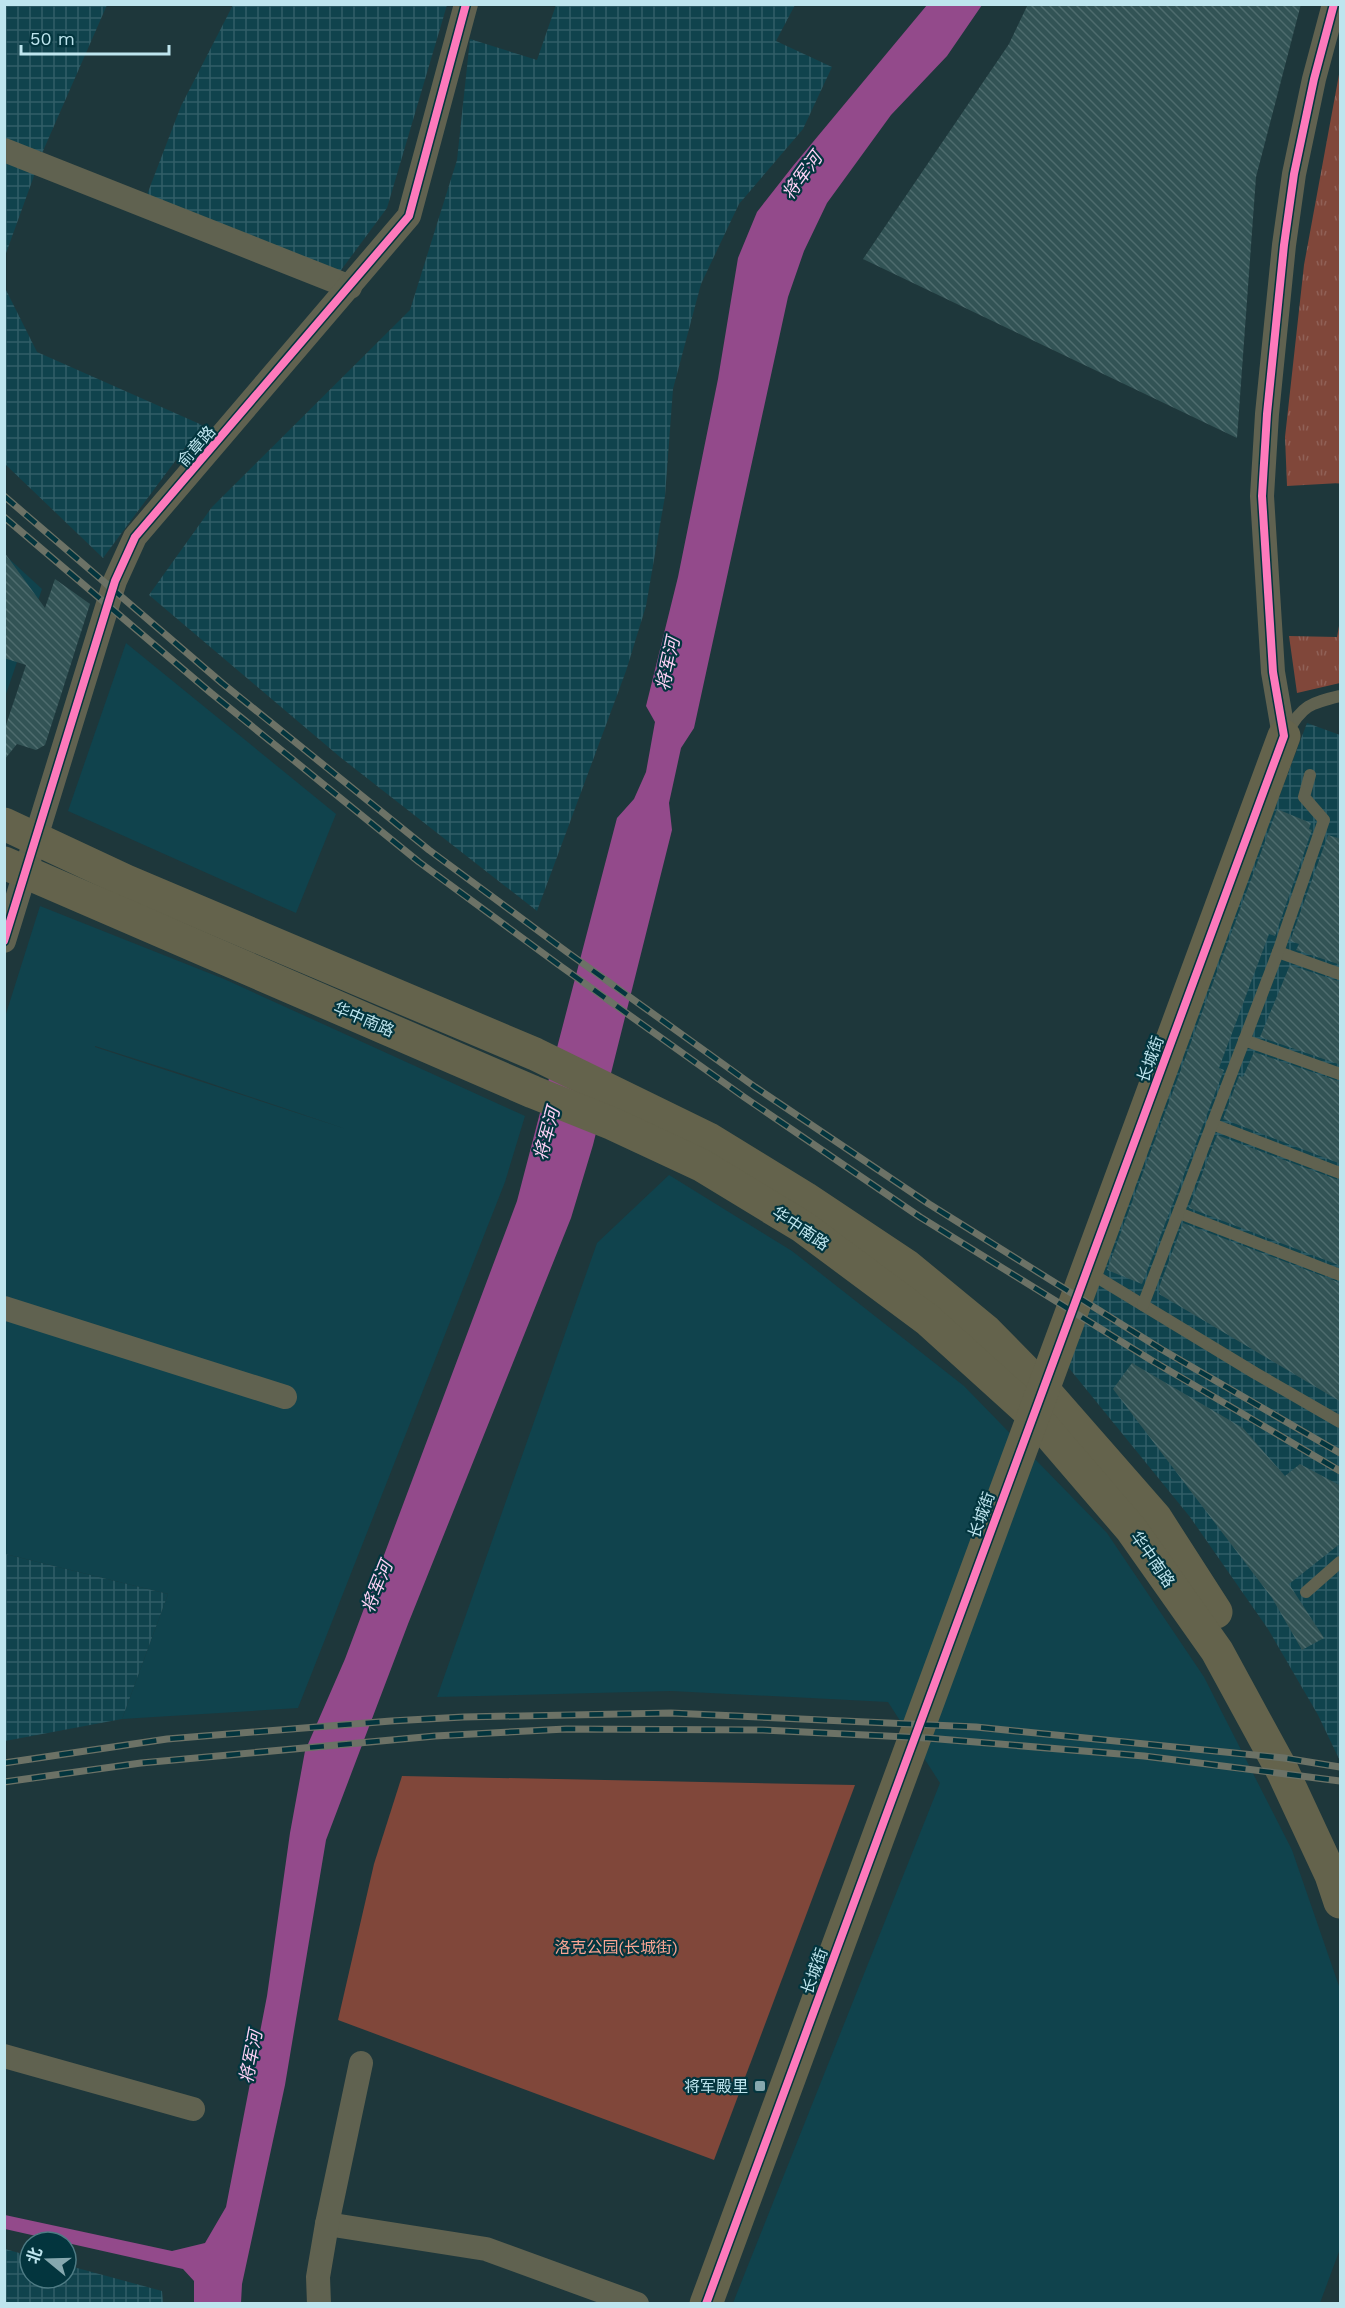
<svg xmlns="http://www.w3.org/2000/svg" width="1345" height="2308" font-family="'Work Sans','Noto Sans SC',sans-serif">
<defs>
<pattern id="industrial-grid" width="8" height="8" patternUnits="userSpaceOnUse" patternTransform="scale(1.5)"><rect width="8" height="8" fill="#10434d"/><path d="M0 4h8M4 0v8" fill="none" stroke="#315e67"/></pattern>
<pattern id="grass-tufts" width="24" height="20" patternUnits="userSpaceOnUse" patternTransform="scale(1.5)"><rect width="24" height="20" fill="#80473a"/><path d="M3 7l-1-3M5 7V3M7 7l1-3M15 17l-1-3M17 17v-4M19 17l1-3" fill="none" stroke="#906157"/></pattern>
<pattern id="building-back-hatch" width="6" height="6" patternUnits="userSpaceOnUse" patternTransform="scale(1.5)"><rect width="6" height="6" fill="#325355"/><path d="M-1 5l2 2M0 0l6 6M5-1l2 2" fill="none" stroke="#4e6c6e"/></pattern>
</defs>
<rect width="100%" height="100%" fill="#1e373b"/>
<g fill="#10434d" fill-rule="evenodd">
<polygon points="5,555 42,589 5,697"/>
<polygon points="126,643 336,814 296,913 68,811"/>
<path d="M 40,906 L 224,979 L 525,1116 L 505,1182 L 298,1708 L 122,1719 L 168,1594 L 5,1554 L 5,1017 ZM 95,1046 L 186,1075 L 346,1129 L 95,1047 Z"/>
<polygon points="669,1175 792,1251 964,1386 1107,1533 1204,1677 1292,1850 1340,1989 1340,2249 1320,2303 733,2303 940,1783 888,1702 671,1691 437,1697 597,1243"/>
</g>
<g fill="url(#industrial-grid)">
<polygon points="5,5 107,5 43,151 5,256"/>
<polygon points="233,5 447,5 387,208 330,285 143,205 181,106"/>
<polygon points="556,5 795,5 776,41 832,67 803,129 739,204 701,284 673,389 665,496 646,606 626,671 537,911 340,757 149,595 212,507 410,310 457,160 470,39 537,60"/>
<polygon points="5,288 37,352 202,425 103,558 5,464"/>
<polygon points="1307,723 1340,735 1340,1761 1318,1715 1268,1629 1190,1517 1064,1362"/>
<polygon points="5,1554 168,1594 122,1719 5,1741"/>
<polygon points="5,2249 30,2256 30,2278 66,2278 66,2265 162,2291 163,2303 5,2303"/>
</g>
<polygon fill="url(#grass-tufts)" points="1340,69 1340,683 1297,693 1289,636 1337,637 1339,626 1340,483 1287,486 1285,437 1304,265"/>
<polygon fill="#80473a" points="402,1776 855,1785 714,2160 338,2020 374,1864"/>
<polygon fill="#934a8b" points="927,5 982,5 947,56 891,115 827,203 804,251 788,297 694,728 681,748 669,803 672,830 593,1145 571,1218 408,1624 326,1840 285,2085 242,2284 241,2303 194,2303 194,2281 183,2269 5,2229 5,2215 172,2251 205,2243 226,2207 267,1996 290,1833 305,1751 345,1659 517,1201 617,818 634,799 646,772 655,722 646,706 678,577 718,379 738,258 757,212 793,166"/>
<g fill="url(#building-back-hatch)">
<polygon points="1028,4 1301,4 1256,177 1237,438 863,259 1009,44"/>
<polygon points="4,552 45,608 55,579 90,604 45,745 36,750 17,744 4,760 4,731 26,665 4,658"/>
<polygon points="1277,809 1311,823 1309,829 1312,830 1275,936 1269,934 1219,1068 1224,1070 1142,1284 1107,1270"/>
<polygon points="1328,835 1341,839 1341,965 1296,950 1299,944 1290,941"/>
<polygon points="1290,965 1341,982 1341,1065 1260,1037"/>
<polygon points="1254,1052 1341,1082 1341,1164 1223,1119 1239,1076 1243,1077"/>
<polygon points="1217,1135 1341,1181 1341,1266 1189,1208"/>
<polygon points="1183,1223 1341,1283 1341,1402 1159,1294 1160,1291 1158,1290"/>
<polygon points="1132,1363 1243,1428 1285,1476 1300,1464 1341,1486 1341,1543 1289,1584 1324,1638 1302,1650 1272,1598 1113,1389"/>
</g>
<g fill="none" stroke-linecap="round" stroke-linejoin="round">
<g stroke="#606250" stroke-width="12">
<path d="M 1287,733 C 1302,705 1311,703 1340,696"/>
<polyline points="1278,952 1340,974"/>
<polyline points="1244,1040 1340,1074"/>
<polyline points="1212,1124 1340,1173"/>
<polyline points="1179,1213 1340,1275"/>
<polyline points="1087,1271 1255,1373 1340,1422"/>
<polyline points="1143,1305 1278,952 1324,820 1304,797 1310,775"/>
<polyline points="1306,1592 1340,1562"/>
</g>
<g stroke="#606250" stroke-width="24">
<polyline points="4,150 350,287"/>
<polyline points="1284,736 1273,672 1262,496 1267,414 1284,245 1294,174 1314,79 1334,4"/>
<polyline points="4,941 115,581 135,537 409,216 466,4"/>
<polyline points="4,1308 285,1397"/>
<polyline points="4,2056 193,2109"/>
<polyline points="327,2224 486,2249 637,2304"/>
<polyline points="319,2304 318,2277 327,2224 361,2063"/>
</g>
<g stroke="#64634c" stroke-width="33">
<polyline points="4,824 126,881 535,1054 709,1139 805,1198 907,1266 986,1331 1042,1388 1155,1517 1216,1612"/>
<polyline points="4,863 533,1092 613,1124 701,1165 803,1227 928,1320 1033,1415 1131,1529 1217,1651 1283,1772 1331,1875 1340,1902"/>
<polyline points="706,2304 1284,736"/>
</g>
<g stroke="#6c7266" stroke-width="7">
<g id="rail">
<polyline points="4,496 222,683 429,850 567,952 755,1087 929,1204 1161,1349 1340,1453"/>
<polyline points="4,517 211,693 419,862 559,965 744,1097 920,1217 1151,1360 1340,1471"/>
<polyline points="4,1763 167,1739 391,1721 463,1717 671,1713 976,1727 1284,1758 1340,1767"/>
<polyline points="4,1782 141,1763 435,1736 566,1729 763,1730 927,1738 1144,1756 1340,1781"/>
</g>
</g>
<use href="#rail" stroke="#03353e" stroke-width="4.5" stroke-dasharray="14" stroke-linecap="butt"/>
<g stroke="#03353e" stroke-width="11">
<g id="cycleway">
<polyline points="4,941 115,581 135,537 409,216 466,4"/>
<polyline points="706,2304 1284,736 1273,672 1262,496 1267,414 1284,245 1294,174 1314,79 1334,4"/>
</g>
</g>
<use href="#cycleway" stroke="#fd7abc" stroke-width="8"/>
</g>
<rect fill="#86a8af" stroke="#03353e" stroke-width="2" x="754" y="2080" width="12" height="12" rx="3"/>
<g text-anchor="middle" stroke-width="4.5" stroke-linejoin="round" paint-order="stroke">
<g font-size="16" fill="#bee5ee" stroke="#03353e">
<text transform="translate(196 446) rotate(-49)" y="6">俞章路</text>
<text transform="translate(364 1019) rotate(23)" y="6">华中南路</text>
<text transform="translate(1150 1059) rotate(-70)" y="6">长城街</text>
<text transform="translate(801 1228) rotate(34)" y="6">华中南路</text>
<text transform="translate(981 1515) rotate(-70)" y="6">长城街</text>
<text transform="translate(1153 1559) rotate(55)" y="6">华中南路</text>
<text transform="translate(814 1971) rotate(-70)" y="6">长城街</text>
</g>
<g font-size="16" fill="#f9a593" stroke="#03353e">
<text x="616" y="1953">洛克公园(长城街)</text>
</g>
<g font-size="16" fill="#bee5ee" stroke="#03353e" text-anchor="end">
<text x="748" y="2092">将军殿里</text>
</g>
<g font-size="18" font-style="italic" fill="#fed1f5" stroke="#03353e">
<text transform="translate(802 176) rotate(-54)" y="6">将军河</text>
<text transform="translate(668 664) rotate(-78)" y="6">将军河</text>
<text transform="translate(547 1134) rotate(-75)" y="6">将军河</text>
<text transform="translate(377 1587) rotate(-68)" y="6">将军河</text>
<text transform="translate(251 2057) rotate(-79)" y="6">将军河</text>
</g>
</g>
<rect width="1345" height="2308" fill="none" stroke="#bee5ee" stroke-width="12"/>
<g transform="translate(48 2260) rotate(289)"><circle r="28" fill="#03353e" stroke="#4e7b84" stroke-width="1.5"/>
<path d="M0-4.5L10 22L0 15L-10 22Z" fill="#86a8af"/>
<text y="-9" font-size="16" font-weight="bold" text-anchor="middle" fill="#bee5ee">北</text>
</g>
<path d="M21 45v9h148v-9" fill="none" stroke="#bee5ee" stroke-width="3"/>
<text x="30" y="45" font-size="18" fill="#bee5ee" stroke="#03353e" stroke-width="4.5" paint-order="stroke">50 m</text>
</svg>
